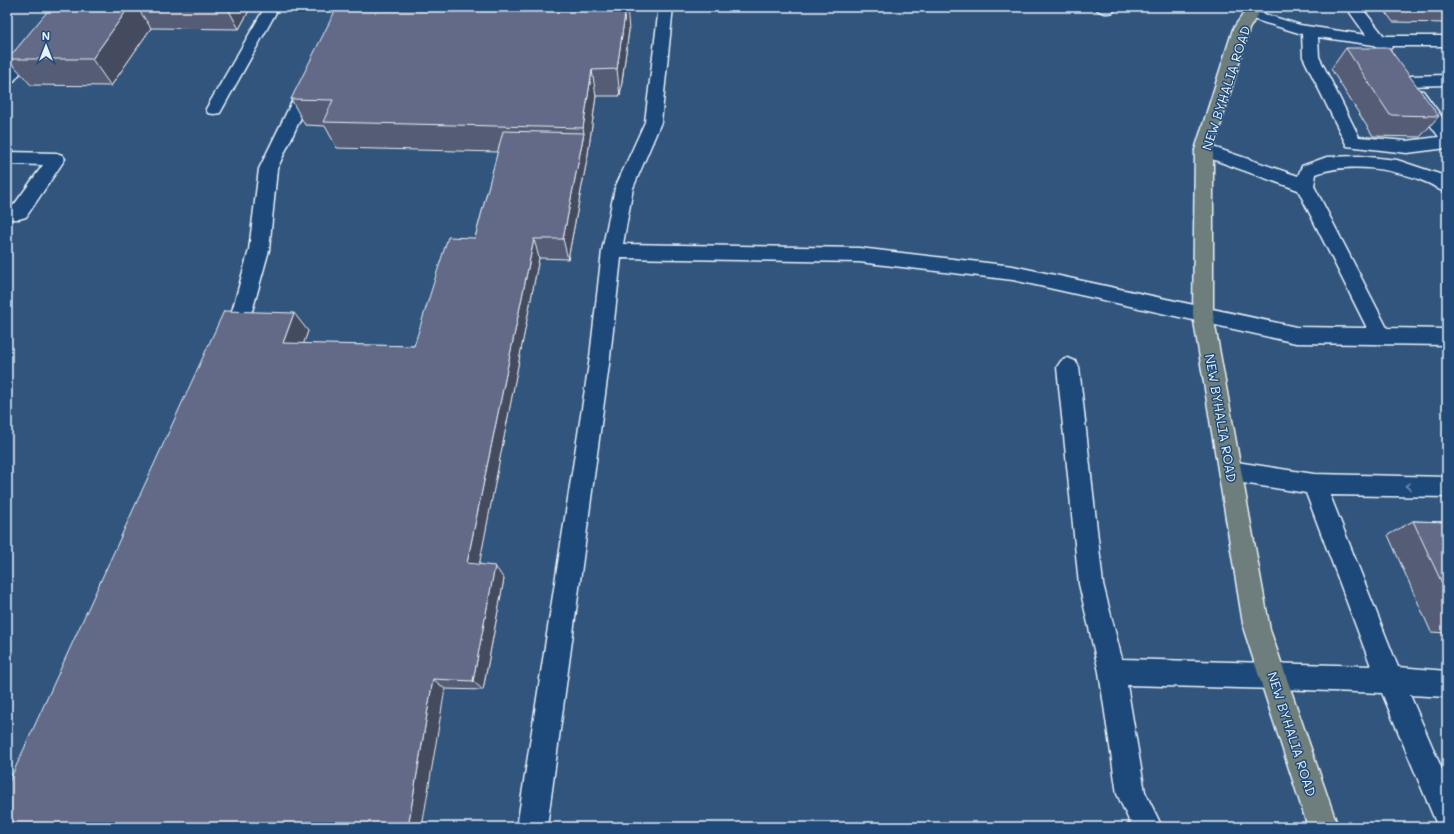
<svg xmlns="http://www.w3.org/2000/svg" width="1454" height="834" font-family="Mali,sans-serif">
<rect width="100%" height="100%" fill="#1f4a7a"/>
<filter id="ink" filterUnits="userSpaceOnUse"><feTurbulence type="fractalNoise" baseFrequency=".025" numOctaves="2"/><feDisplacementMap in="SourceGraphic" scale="8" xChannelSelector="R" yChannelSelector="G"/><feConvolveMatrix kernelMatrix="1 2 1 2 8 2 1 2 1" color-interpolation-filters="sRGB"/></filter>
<g filter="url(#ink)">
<rect fill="#33547e" x="7" y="7" width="1440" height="820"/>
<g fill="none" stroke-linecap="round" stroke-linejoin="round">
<g stroke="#e8f1f8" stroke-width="3">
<g id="minor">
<polygon points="58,7 73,7 13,82 7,83 7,68"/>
<polygon points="265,7 279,7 220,113 214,114 208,113 206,109"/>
<path d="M 659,7 L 673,7 L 661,122 L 633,188 L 623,244 L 859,248 L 1013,266 L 1296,327 L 1367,328 L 1298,190 L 1198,154 L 1195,150 L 1198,146 L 1204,144 L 1298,176 L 1302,166 L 1327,157 L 1359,156 L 1397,160 L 1442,175 L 1447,178 L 1447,193 C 1440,191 1435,186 1428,183 C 1396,169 1350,161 1316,174 L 1314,186 L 1387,328 L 1447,329 L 1447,345 L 1296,343 L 1013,280 L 859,262 L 621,258 L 610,357 L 547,827 L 517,827 L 590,357 L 602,251 L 615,188 L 645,122 Z"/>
<path d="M 1095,7 L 1114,7 L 1115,9 L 1113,12 C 1107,14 1099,13 1095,7 Z"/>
<path d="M 1346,7 L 1361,7 L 1384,36 L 1447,36 L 1447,46 L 1391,46 L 1392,47 L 1389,50 C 1382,52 1379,51 1374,45 L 1318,37 L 1319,57 L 1359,137 L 1407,141 L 1439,137 L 1409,95 L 1411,91 L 1417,90 L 1423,91 L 1447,124 L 1447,148 L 1407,153 L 1347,146 L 1303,57 L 1302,34 L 1246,17 L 1244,14 L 1246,11 L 1251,10 L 1300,25 L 1366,35 Z"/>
<polygon points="1447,75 1447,85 1407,86 1401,85 1399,81 1401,77 1407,76"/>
<polygon points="309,78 315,79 317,83 277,169 269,250 253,308 236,344 229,346 222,344 219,338 233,308 249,250 259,169 301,83 303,79"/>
<polygon points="7,152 56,153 62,155 65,159 26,217 19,219 7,219 7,205 14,205 43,165 7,164"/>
<polygon points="1068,358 1075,361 1079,367 1103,584 1122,659 1371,666 1306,493 1230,481 1222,478 1219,471 1222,464 1230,461 1314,474 1447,477 1447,497 1330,495 1398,667 1447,671 1447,697 1410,695 1447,781 1447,827 1437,825 1382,693 1280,689 1127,685 1145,792 1162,827 1132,827 1117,794 1099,672 1079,584 1057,367 1061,361"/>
</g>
</g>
<g stroke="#e8f1f8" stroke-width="3">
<polygon id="major" points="1248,7 1262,7 1249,29 1213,150 1213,315 1270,630 1338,827 1308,827 1244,630 1193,315 1195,150 1233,29"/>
</g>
<use href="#minor" fill="#1f4a7a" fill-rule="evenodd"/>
<use href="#major" fill="#6d7e7c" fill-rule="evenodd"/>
</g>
<g fill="#555c74" stroke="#e8f1f8">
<polygon points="50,7 251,7 239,29 151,28 111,86 31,85 8,59 51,8"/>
<polygon points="1382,7 1447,7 1447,23 1393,22"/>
<polygon points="629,30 620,96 596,96 588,154 568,259 539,258 479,564 504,579 483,690 445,689 7,827 308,331 303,344 414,346 475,238 498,152 337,148 325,126 305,125 291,99"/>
<polygon points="1346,48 1439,116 1420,137 1373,136 1331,69"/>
<polygon points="1413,521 1447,522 1447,633 1431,632 1388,535"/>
</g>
<g fill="#454b5e" stroke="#e8f1f8">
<polygon points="129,7 137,7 151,28 111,86 92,59"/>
<polygon points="227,7 251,7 239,29"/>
<polygon points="626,7 627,7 629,30 620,96 617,69"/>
<polygon points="592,70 596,96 588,154 568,259 563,239 584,133 583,128"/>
<polygon points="534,239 539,258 477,576 467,563"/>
<polygon points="294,313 308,331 297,362 283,343"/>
<polygon points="495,566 504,579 483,690 473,681"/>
<polygon points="433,679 445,689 422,827 408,827"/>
</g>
<g fill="#636b87" stroke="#e8f1f8">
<polygon points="51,7 129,7 92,59 8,59"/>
<polygon points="337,7 626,7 617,69 592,70 583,128 323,122 333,100 291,99"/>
<polygon points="1346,48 1389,48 1439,116 1390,115"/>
<polygon points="503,131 584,133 563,239 534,239 467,563 495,566 473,681 433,679 408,827 7,827 7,786 224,311 294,313 283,343 414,346 448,237 475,238"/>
<polygon points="1413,521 1447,522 1447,594"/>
</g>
<defs><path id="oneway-chevron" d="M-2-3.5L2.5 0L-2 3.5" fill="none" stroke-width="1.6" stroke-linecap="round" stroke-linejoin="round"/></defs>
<use stroke="#6f8dac" href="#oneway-chevron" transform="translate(1408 486) rotate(-179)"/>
</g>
<g text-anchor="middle" stroke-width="3" stroke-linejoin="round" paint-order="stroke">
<g font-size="13" fill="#e8f1f8" stroke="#1f4a7a">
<text transform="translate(1226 88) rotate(-72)" y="5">NEW BYHALIA ROAD</text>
<text transform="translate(1221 418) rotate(80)" y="5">NEW BYHALIA ROAD</text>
<text transform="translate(1292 734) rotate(72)" y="5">NEW BYHALIA ROAD</text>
</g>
</g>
<rect width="1454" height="834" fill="none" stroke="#1f4a7a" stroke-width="24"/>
<rect x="12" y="12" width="1430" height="810" fill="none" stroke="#e8f1f8" stroke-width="1.5" filter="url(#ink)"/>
<g transform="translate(46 46)" stroke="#1f4a7a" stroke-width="3" paint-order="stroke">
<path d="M0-3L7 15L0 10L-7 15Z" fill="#e8f1f8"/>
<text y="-6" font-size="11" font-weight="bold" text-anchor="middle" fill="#e8f1f8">N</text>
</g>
</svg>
